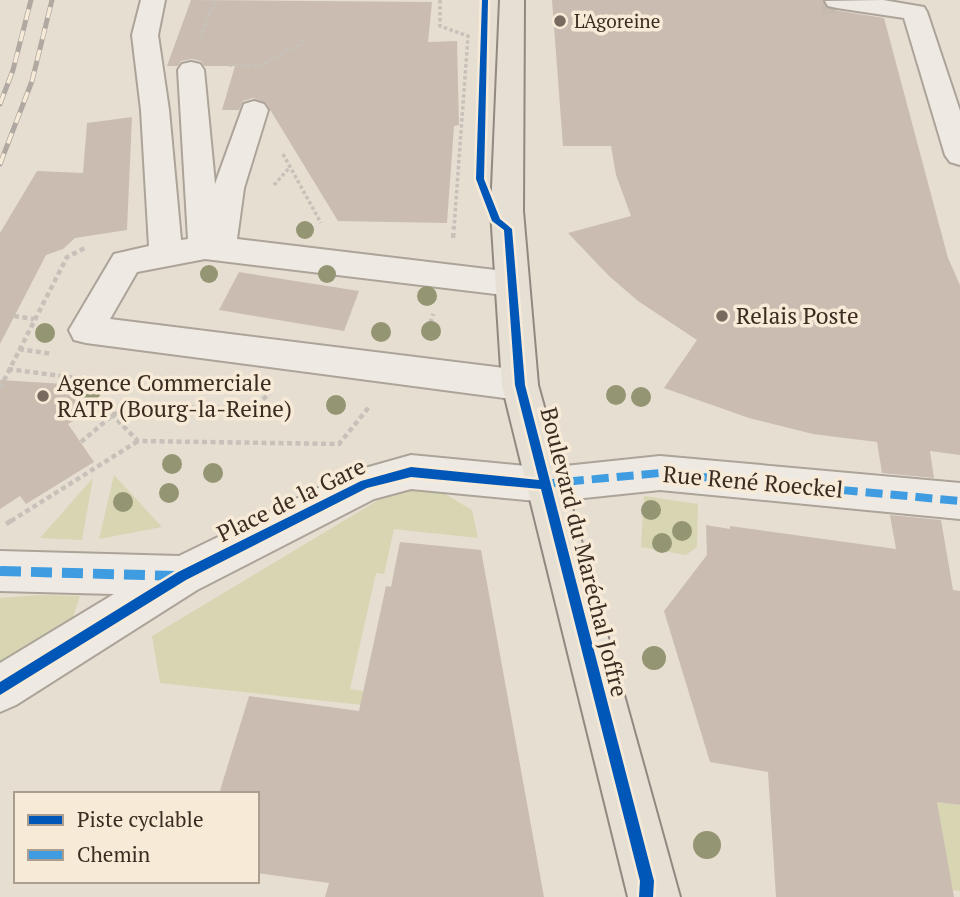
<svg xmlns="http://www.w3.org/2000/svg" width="960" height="897" font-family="'PT Serif',serif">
<rect width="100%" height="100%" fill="#e6ded1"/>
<g fill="#d8d5b3">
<polygon points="114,475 162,527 99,539"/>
<polygon points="93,478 82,540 40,538"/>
<polygon points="400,487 445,494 472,510 478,538 394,529 384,574 376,573 350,689 404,697 436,713 160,683 152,636"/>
<polygon points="644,496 698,504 697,547 686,555 641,547"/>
<polygon points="38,595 80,596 69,629 0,669 0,598"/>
<polygon points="937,802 960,805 960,891 952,890"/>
</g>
<g fill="#cabcb1">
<polygon points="191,0 432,2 428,42 457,41 459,125 454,126 447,223 338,221 266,103 253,98 243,101 239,110 222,110 235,66 204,66 201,61 192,59 181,61 178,66 167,66"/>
<polygon points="552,0 823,0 827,9 884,18 948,258 960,285 960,455 930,451 934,478 882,473 877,442 813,434 749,418 664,388 697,340 638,301 609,276 568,233 631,216 616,175 611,146 563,146"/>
<polygon points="132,117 127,230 75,238 63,249 46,255 0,344 0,233 37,171 83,173 87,123"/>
<polygon points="239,272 359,291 344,331 219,310"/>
<polygon points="0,380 64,384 86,413 68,424 94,462 26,504 20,496 0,509"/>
<polygon points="890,515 941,520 953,590 960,591 960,805 937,802 954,897 776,897 768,772 710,762 664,611 707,555 706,525 730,529 730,526 896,549"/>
<polygon points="400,542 481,550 544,897 325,897 329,883 257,873 257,794 219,794 249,696 359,711 386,586 391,587"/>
</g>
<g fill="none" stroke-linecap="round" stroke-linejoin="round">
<polyline stroke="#c4baae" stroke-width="28" stroke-dasharray="28 14" stroke-linecap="butt" points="823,0 837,1"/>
<g stroke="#aca399" stroke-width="4">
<g id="minor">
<polygon points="141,0 165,0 158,35 169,110 181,240 188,239 178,70 182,64 191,62 200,64 204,70 215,184 244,104 254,101 264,104 268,110 244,188 237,239 512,272 524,275 529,284 524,293 512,296 205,259 137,272 110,319 520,370 533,375 538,385 533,395 520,400 86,343 74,340 69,330 114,254 149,246 141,110 132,35"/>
<polygon points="883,0 924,7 927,12 960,111 960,165 950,162 945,155 904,18 837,8 828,6 825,1"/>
<polygon points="411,455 546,468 660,456 960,483 960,519 660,490 546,502 411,489 374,499 197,590 16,705 0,712 0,663 114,594 0,591 0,551 179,556 351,472"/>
</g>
</g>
<g stroke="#918980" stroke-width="4">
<polygon id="major" points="500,0 524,0 523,211 538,385 680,897 628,897 502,385 491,211"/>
</g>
<g stroke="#c7c1b9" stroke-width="3.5" stroke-dasharray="3.5 2.5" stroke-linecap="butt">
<polyline points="440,0 440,26 468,36 454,228"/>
<polyline points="200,38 215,0"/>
<polyline points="229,65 261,65 299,45 303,37"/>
<polyline points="283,154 321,223"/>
<polyline points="274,185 290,167"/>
</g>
<g stroke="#c7c1b9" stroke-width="4.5" stroke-dasharray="5 3.5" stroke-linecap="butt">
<polyline points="453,238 454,226"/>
<polyline points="14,316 34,319"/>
<polyline points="428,332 433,314"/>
<polyline points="19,349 52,354"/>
<polyline points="8,369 76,378 138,441 339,444 369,407"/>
<polyline points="0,388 67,257 85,248"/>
<polyline points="81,442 114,414 148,407 250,408 270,394"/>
<polyline points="11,521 138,441"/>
</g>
<polyline stroke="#c7c1b9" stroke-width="5" stroke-dasharray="6 4.5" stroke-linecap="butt" points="6,524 14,519"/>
<use href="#minor" fill="#eeeae3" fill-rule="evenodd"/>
<use href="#major" fill="#e6dfd4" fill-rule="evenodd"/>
<g stroke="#afa9a2" stroke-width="5">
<g id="rail">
<polyline points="0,104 13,70 31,0"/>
<polyline points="0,164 32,81 52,0"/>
</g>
</g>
<use href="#rail" stroke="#f7ebd8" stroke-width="3.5" stroke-dasharray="11" stroke-linecap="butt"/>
<polyline stroke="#3f9ce0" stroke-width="8" stroke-dasharray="17 8" stroke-linecap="butt" points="542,484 660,473 960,501"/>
<polyline stroke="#3f9ce0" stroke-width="10" stroke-dasharray="21 10" stroke-linecap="butt" points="0,571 177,576"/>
<g stroke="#f7ebd8" stroke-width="5">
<polygon id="cycleway" points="482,0 488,0 484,179 500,219 512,229 525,385 654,881 653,897 639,897 640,881 541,489 411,477 367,488 186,580 0,695 0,682 178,572 361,481 411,467 539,480 515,385 504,230 492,221 476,179"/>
</g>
<use href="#cycleway" fill="#0057b8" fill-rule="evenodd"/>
</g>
<g fill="#949573">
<circle cx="305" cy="230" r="9"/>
<circle cx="209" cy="274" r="9"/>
<circle cx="327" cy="274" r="9"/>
<circle cx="427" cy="296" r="10"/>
<circle cx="431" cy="331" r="10"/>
<circle cx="381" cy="332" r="10"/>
<circle cx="45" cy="333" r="10"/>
<circle cx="91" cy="391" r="10"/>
<circle cx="616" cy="395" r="10"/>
<circle cx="641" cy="397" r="10"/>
<circle cx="336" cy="405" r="10"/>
<circle cx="172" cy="464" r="10"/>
<circle cx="213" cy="473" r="10"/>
<circle cx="169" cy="493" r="10"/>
<circle cx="123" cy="502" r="10"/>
<circle cx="651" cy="510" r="10"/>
<circle cx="682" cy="531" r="10"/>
<circle cx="662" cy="543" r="10"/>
<circle cx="654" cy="658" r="12"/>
<circle cx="707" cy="845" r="14"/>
</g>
<g fill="#786a5e" stroke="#f7ebd8" stroke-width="2.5">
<circle cx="560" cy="21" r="7"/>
<circle cx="722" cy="316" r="7"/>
<circle cx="43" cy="396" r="7"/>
</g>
<g text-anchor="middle" stroke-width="7" stroke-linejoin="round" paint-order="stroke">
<g font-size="19" fill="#3c2b20" stroke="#f7ebd8" text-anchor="start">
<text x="574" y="28">L'Agoreine</text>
</g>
<g font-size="23" fill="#3c2b20" stroke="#f7ebd8" text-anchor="start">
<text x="736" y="324">Relais Poste</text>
<text x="57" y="391">Agence Commerciale<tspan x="57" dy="26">RATP (Bourg-la-Reine)</tspan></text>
</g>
<g font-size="23" fill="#3c2b20" stroke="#f7ebd8">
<text transform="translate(753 482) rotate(5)" y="8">Rue René Roeckel</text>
<text transform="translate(291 500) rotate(-26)" y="8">Place de la Gare</text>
<text transform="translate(584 552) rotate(76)" y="8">Boulevard du Maréchal Joffre</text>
</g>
</g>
<rect x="14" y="792" width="245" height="91" fill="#f7ebd8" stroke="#ac9e8e" stroke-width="2"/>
<rect x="28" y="815" width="35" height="10" fill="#0057b8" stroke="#ac9e8e" stroke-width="2"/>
<text x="77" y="827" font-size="21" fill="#3c2b20">Piste cyclable</text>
<rect x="28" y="850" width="35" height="10" fill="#3f9ce0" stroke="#ac9e8e" stroke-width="2"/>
<text x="77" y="862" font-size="21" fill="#3c2b20">Chemin</text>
</svg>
